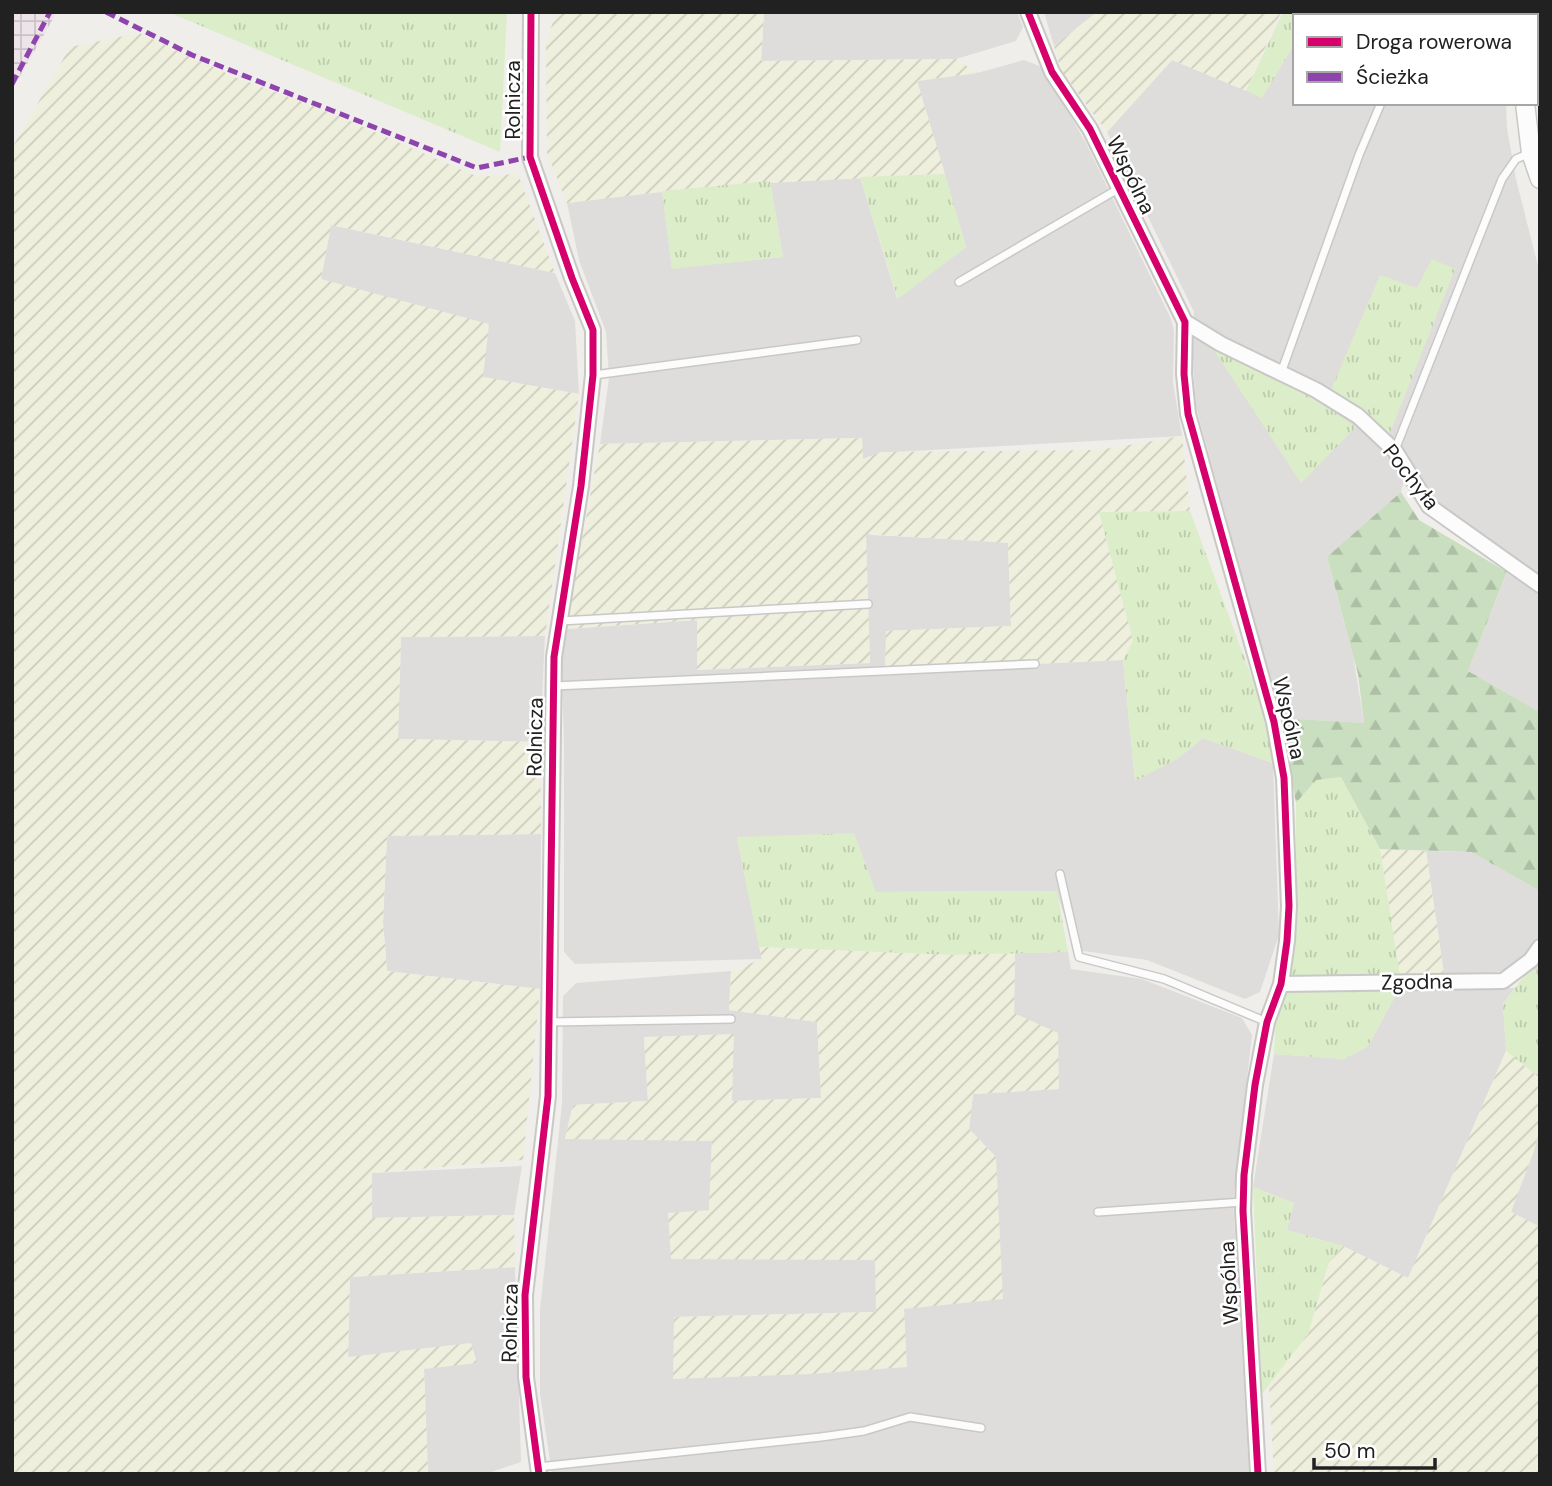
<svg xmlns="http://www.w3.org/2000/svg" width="1552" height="1486" font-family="'DM Sans',sans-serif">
<defs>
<pattern id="industrial-grid" width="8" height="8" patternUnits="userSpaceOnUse" patternTransform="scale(1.75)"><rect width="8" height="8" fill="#ede3e9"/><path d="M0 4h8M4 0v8" fill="none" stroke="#cbc2c8"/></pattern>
<pattern id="farmland-furrows" width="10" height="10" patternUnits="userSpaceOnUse" patternTransform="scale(1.75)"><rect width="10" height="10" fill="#efefdd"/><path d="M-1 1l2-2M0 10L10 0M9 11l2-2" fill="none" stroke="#cdcdbd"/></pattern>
<pattern id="grass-tufts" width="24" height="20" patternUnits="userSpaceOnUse" patternTransform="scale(1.75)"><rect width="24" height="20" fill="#dcedc9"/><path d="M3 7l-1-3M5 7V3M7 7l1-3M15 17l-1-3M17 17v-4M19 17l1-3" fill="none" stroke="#bccbac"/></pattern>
<pattern id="forest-firs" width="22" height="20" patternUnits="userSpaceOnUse" patternTransform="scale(1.75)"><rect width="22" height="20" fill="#cadfbf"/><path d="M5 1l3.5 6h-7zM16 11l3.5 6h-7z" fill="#adbfa4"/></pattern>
</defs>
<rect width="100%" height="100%" fill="#f0eeea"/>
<g fill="#dfdddb">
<polygon points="764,12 1017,12 1023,27 1016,41 956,59 761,61"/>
<polygon points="1044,12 1097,12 1054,46"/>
<polygon points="1313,12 1505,12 1505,16 1311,16"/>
<polygon points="1295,43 1295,103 1506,103 1507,128 1516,179 1540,274 1540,712 1468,671 1513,558 1435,501 1406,471 1401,492 1327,558 1353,655 1364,723 1281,718 1196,407 1191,338 1194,312 1107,132 1172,60 1262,97"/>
<polygon points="1024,60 1042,67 1086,143 1171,319 1174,331 1173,383 1182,436 877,453 871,535 1008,542 1011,626 887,631 885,665 1011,665 1123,660 1135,780 1177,759 1203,738 1273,763 1279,935 1260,992 1245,999 1147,960 1076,950 1056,891 876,892 737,838 762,959 575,964 564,952 564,742 561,651 565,629 698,620 697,670 870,663 862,438 600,444 609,378 606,332 579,260 567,203 662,191 672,268 783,257 770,181 860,177 897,298 966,247 917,81 977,73"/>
<polygon points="331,225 555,273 575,321 579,394 483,377 321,280"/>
<polygon points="545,636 540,742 398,739 401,637"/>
<polygon points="541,834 540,989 387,971 383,922 387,835"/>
<polygon points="1426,851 1471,852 1540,891 1540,970 1444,974"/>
<polygon points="1068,952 1071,969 1142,979 1242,1018 1252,1035 1233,1201 1249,1474 552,1474 540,1394 540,1310 562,1103 563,996 576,983 731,971 729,1010 817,1022 821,1098 732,1101 644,1037 648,1101 573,1105 565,1138 712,1141 709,1210 672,1259 875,1259 877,1312 674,1317 906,1367 904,1309 996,1157 969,1129 973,1094 1059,1089 1014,1013 1015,953"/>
<polygon points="1515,988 1503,1004 1506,1051 1408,1278 1343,1246 1287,1230 1294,1203 1253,1187 1274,1054 1345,1059 1368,1046 1399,989"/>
<polygon points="1540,1117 1540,1227 1511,1212"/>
<polygon points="522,1166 514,1215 372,1218 372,1173"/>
<polygon points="515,1267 521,1462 485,1474 428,1474 424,1368 476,1363 348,1357 350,1277"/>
</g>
<polygon fill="url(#industrial-grid)" points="12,12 57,12 12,90"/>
<g fill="url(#farmland-furrows)">
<polygon points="556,12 764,12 761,61 956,59 977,73 917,81 945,174 714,186 567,203 547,153 546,44"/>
<polygon points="1097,12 1281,12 1246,91 1172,60 1107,132 1061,70 1054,46"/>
<polygon points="139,33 237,78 324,110 478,177 518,174 555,273 331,225 321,279 489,324 483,377 579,394 545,636 401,637 398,739 540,742 541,834 387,836 383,922 387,971 540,989 523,1160 372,1173 372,1218 514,1215 515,1267 350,1277 348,1357 471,1343 477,1363 424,1369 428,1474 12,1474 12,148 70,47"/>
<polygon points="1182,436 1190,511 1099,512 1133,641 1123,660 1011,665 885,666 886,631 1011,626 1008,543 866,534 870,663 697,670 697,620 565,629 600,444 862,438 863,459 881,452 1099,450"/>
<polygon points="1380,849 1426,851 1444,974 1400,976"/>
<polygon points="759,947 954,955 1015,953 1014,1013 1058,1033 1059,1089 973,1094 969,1129 996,1157 1003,1299 904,1309 907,1367 809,1374 673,1379 674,1317 876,1312 875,1260 671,1259 668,1213 709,1210 712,1141 565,1139 573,1105 648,1101 644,1037 734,1034 732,1101 821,1098 817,1022 729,1010 731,971 762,959"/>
<polygon points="1506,1051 1540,1078 1540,1126 1534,1151 1511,1212 1540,1227 1540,1474 1274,1474 1269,1384 1308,1334 1329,1262 1343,1246 1408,1278"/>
</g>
<g fill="url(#grass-tufts)">
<polygon points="168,12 507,12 500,152"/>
<polygon points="1283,12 1313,12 1311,16 1295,16 1295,43 1262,98 1246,91"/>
<polygon points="945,174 966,247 898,299 860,177"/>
<polygon points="770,181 783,257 672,269 662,191"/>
<polygon points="1432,259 1455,269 1390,433 1331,390 1380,275 1417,288"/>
<polygon points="1210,344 1266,376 1309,395 1356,427 1301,483"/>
<polygon points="1190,511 1269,724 1273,763 1203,738 1177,759 1135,781 1123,660 1133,641 1099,512"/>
<polygon points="1341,777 1380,849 1400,976 1289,975 1296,884 1296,803 1316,780"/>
<polygon points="854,833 876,892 1057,891 1068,952 954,955 759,947 737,837"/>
<polygon points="1540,970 1540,1078 1506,1051 1503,1004 1528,971"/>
<polygon points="1288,989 1399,989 1368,1046 1345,1059 1274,1054 1276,1017"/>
<polygon points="1253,1187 1294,1203 1287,1230 1343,1246 1329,1262 1308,1334 1262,1394"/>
</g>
<polygon fill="url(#forest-firs)" points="1401,492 1419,520 1507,572 1468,671 1540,712 1540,891 1471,852 1380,849 1341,777 1316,780 1296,803 1281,718 1364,723 1358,674 1327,557"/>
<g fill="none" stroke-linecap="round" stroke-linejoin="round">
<g stroke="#c8c8c6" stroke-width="10">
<g id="service">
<polyline points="959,282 1118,189"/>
<polyline points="1281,373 1359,155 1381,103"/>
<polyline points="594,375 857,340"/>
<polyline points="1395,450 1502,179 1516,159 1530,153"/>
<polyline points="560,621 868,604"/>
<polyline points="554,686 1035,664"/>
<polyline points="1060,874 1079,957 1164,979 1267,1022"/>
<polyline points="550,1022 731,1019"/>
<polyline points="1098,1212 1243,1202"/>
<polyline points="538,1467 821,1437 864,1431 910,1417 981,1428"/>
</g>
</g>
<g stroke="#c8c8c6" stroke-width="18">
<g id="minor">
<polyline points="531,12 530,157 572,278 593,330 593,375 581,486 554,657 548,1096 525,1295 526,1377 539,1474"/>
<polyline points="1028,12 1052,72 1090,129 1185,322 1184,374 1188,414 1274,722 1284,778 1289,906 1287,941 1281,984 1267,1022 1255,1085 1244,1175 1243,1211 1258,1474"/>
<polyline points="1536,46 1540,45"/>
<polyline points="1185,322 1221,344 1316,390 1358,416 1395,451 1429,506 1540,585"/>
<polyline points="1281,984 1503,981 1531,960 1540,947"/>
</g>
</g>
<g stroke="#c8c8c6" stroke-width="21">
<g id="tertiary">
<polyline points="1524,16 1524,12"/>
<polyline points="1525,103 1531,153 1540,179"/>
</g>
</g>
<use href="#service" stroke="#fdfcfc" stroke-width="7"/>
<use href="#minor" stroke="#fdfcfc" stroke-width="14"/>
<use href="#tertiary" stroke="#fdfcfc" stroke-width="18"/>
<g stroke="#8e44ad" stroke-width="5" stroke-dasharray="10 5" stroke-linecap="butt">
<polyline points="106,12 192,55 477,168 530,157"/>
<polyline points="12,84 50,12"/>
</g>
<g stroke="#fff" stroke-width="11">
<g id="cycleway">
<polyline points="531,12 530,157 572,278 593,330 593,375 581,486 554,657 548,1096 525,1295 526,1377 539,1474"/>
<polyline points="1028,12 1052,72 1090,129 1185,322 1184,374 1188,414 1274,722 1284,778 1289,906 1287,941 1281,984 1267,1022 1255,1085 1244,1175 1243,1211 1258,1474"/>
</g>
</g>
<use href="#cycleway" stroke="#d6006c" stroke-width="7"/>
</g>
<g text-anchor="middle" stroke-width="5" stroke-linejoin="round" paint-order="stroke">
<g font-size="21" fill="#212121" stroke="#fff">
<text transform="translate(513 100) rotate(-90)" y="7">Rolnicza</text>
<text transform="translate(1131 175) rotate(64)" y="7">Wspólna</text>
<text transform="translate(1411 477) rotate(52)" y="7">Pochyła</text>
<text transform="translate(1289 718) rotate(77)" y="7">Wspólna</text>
<text transform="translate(535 737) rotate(-89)" y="7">Rolnicza</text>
<text transform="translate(1417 982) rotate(-1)" y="7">Zgodna</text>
<text transform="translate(1229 1283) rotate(-93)" y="7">Wspólna</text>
<text transform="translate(510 1323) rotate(-89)" y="7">Rolnicza</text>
</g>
</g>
<rect width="1552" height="1486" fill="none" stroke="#212121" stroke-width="28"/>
<rect x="1293" y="14" width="245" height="91" fill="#ffffff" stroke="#a6a6a6" stroke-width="2"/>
<rect x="1307" y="37" width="35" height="10" fill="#d6006c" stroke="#a6a6a6" stroke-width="2"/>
<text x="1356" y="49" font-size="21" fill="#212121">Droga rowerowa</text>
<rect x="1307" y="72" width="35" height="10" fill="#8e44ad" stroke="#a6a6a6" stroke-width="2"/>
<text x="1356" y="84" font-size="21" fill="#212121">Ścieżka</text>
<path d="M1314 1458v10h121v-10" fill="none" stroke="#212121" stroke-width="3.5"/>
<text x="1324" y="1458" font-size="21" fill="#212121" stroke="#ffffff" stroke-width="5" paint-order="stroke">50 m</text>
</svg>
